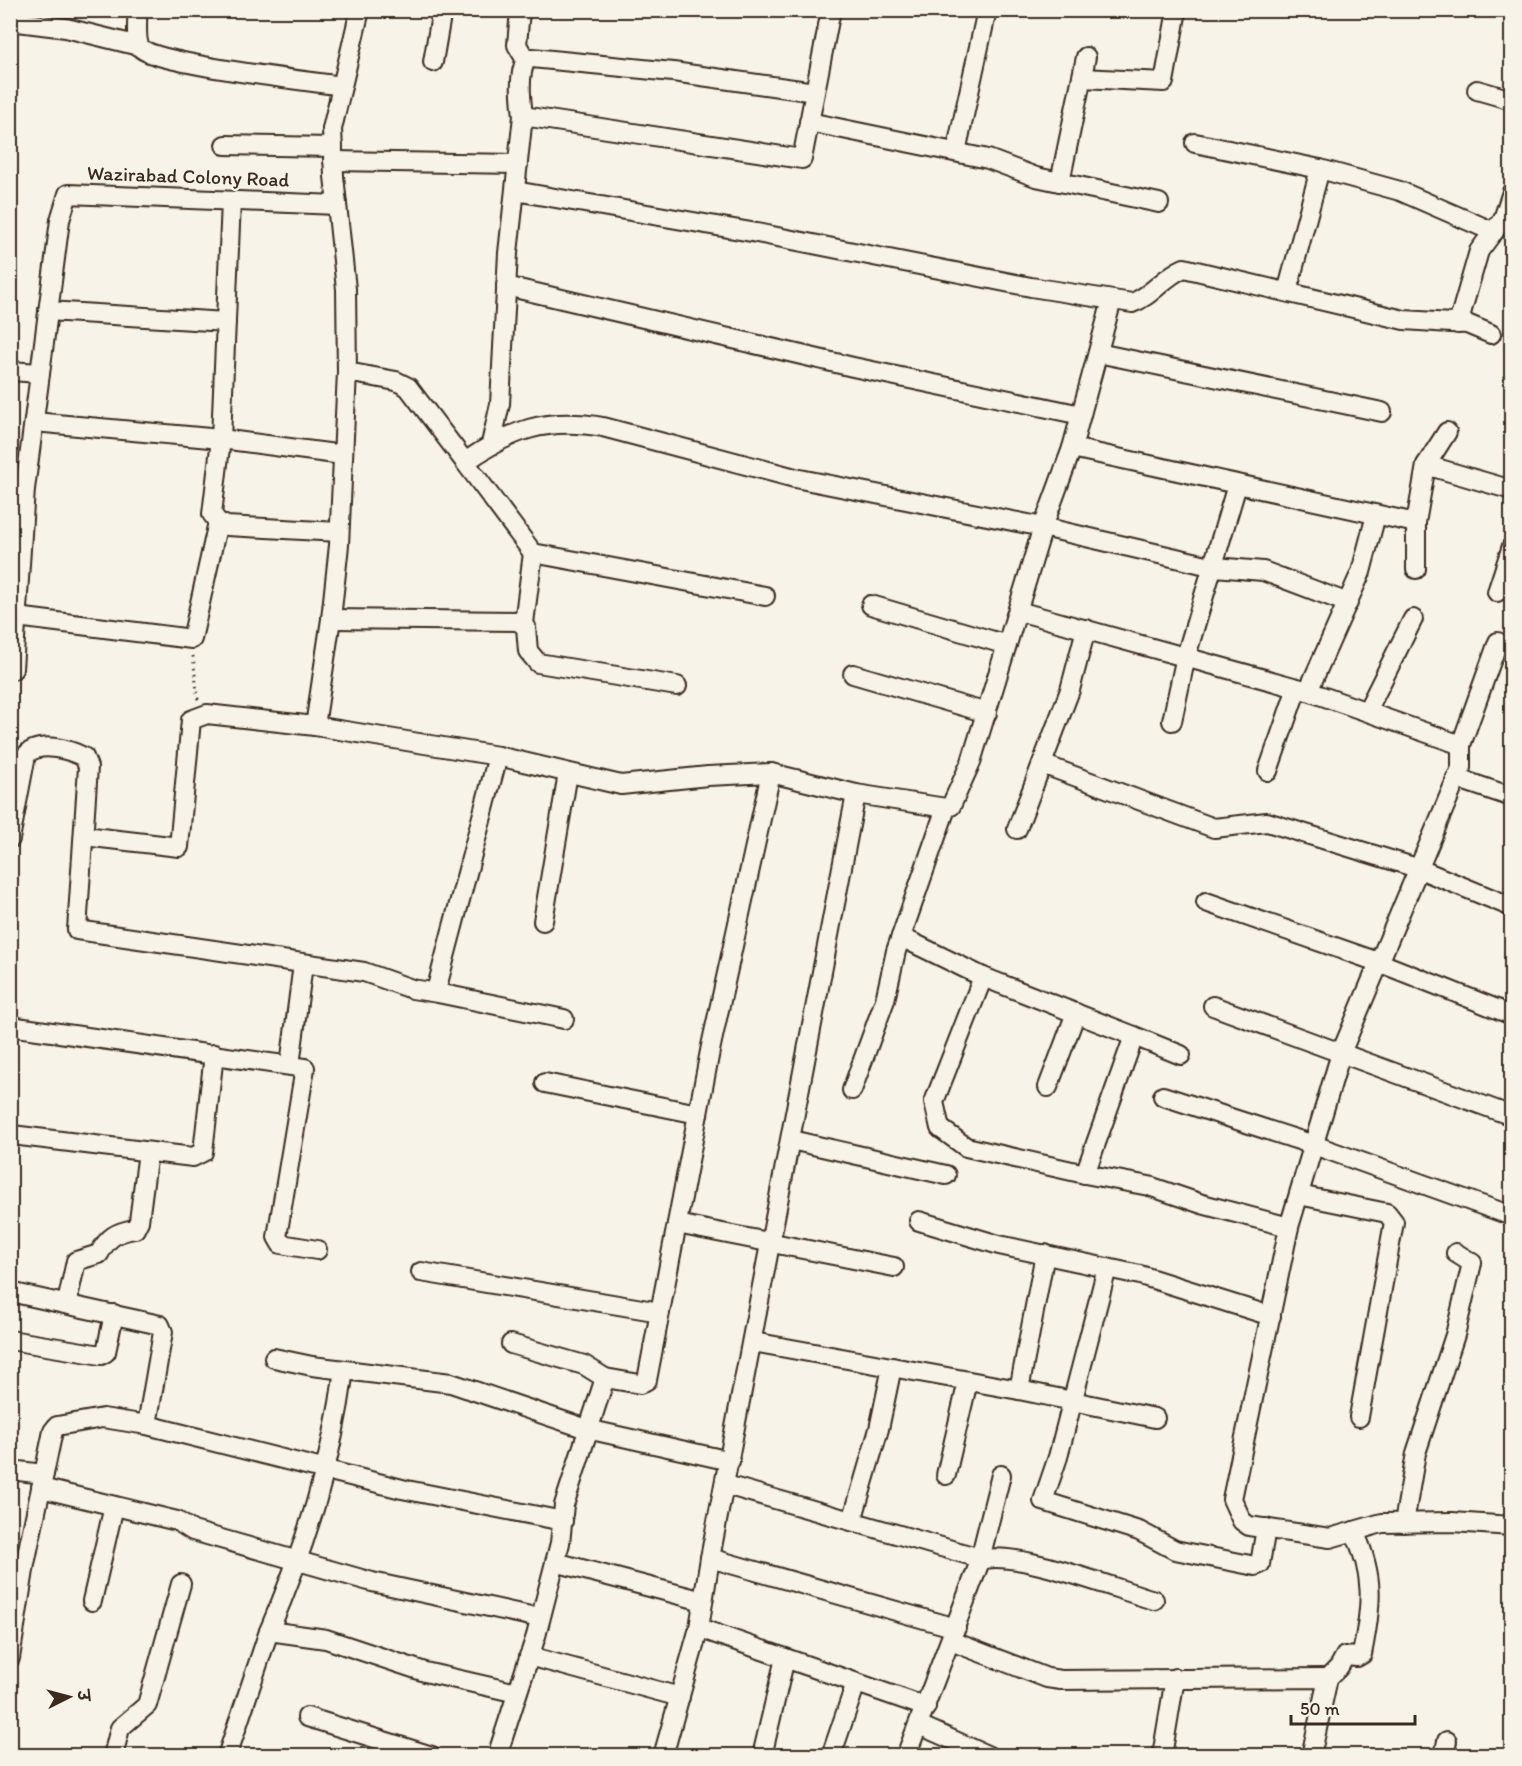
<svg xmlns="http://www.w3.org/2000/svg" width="1522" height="1766" font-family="Itim,'Playpen Sans Deva',sans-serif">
<rect width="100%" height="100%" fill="#f7f3e8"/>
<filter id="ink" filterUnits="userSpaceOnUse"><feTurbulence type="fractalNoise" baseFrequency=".0167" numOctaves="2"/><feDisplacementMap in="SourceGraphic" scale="12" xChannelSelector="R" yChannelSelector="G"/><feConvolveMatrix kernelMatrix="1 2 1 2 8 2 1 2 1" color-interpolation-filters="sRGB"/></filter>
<g filter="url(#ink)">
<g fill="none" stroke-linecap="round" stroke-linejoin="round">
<g stroke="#3b2a1e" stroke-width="22">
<g id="minor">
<path d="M 137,10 C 138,20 135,39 140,47 C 148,63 315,82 342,86"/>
<path d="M 360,10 L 332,129 L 334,176 L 346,289 L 347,372 L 396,381 L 408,387 L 465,462 C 511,430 545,417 603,427 L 795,478 L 1043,527 L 971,762 L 951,806 L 946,808 L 896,951 L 885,1000 L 852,1090"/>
<polyline points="520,10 517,45 526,60"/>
<polyline points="10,21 66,28 139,46"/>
<polyline points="433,62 442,10"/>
<polyline points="1082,78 1164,82 1177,10"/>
<polyline points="1477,90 1512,100"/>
<path d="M 523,116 C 521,99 518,75 526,60 L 532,58 L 673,72 L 815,92"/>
<polyline points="809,122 988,159 1036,177 1159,203"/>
<polyline points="1195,143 1320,169 1400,191 1494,232"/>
<polyline points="225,145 333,147"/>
<polyline points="956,152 987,10"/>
<polyline points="333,161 518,164"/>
<polyline points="1060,182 1086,57"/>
<path d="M 515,191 L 757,233 L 1031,287 L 1132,303 C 1152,296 1163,277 1184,268 L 1404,320 L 1467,324 L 1491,334"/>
<polyline points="231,201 221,439 212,514 218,522 227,526 339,532"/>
<polyline points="506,286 853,367 1081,415"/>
<polyline points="1287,292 1320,169"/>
<polyline points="1112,300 1072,448 1416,523"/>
<polyline points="48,311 226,322"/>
<polyline points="1458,324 1479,251 1503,219 1512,192"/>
<polyline points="1098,353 1382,412"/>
<polyline points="10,371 40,373"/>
<polyline points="34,422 221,439 343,455"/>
<polyline points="491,444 500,404 508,253 523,116 802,159 831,10"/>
<polyline points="1072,448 1043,527 1215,567 1263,571 1348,603"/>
<polyline points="465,462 533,553 765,596"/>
<polyline points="1426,465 1512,490"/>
<polyline points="1416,569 1416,523 1426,465 1447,432"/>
<polyline points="1497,592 1512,546"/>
<polyline points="871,605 1007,645"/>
<polyline points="1018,611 1308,691 1461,745"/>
<polyline points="17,617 192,639 218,522"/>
<polyline points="331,619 518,621 526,627 528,651 538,663 677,686"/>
<polyline points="524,623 533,553"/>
<polyline points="1498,642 1461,745 1461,768 1341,1053 1289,1227 1232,1499 1242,1521 1249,1526 1330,1538 1382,1523 1452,1522 1512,1526"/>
<polyline points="10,671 13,669 25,489 60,220 68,194 337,205"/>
<polyline points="853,674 987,713"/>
<polyline points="1308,691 1361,572 1376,515"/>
<polyline points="1367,711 1413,619"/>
<polyline points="1172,721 1186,656 1237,485"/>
<polyline points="315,726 331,619 339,545 347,372"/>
<polyline points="498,756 437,987 438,993 564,1019"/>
<polyline points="1042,764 1214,828 1267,822 1417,868 1512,907"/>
<polyline points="1268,771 1297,688"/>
<polyline points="1456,778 1512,797"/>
<polyline points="1017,829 1070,690 1086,629"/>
<polyline points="84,836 179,847 191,720 207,714 315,726 498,756 621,785 708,776 771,773 856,794 946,808"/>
<path d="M 10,839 L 26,755 C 39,741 68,749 84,757 L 88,767 L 77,930 L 364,972 L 412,989 L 438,993"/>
<polyline points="1206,902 1378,962 1512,1015"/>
<polyline points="543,921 568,773"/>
<polyline points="901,937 983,977 1134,1036 1085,1174"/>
<polyline points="983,977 934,1102 940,1128 966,1147 1085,1174 1149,1186 1202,1204 1289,1227"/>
<polyline points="1213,1006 1512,1116"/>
<polyline points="10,1026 305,1068 277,1237 281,1244 317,1250"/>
<polyline points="1134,1036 1181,1055"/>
<polyline points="290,1065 303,964"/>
<polyline points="545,1083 698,1114"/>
<polyline points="1048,1087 1076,1013"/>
<polyline points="1163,1096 1314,1145 1512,1216"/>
<polyline points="12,1135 193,1157 203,1152 214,1054"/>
<polyline points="791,1140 946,1175"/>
<polyline points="1299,1195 1387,1213 1394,1222 1359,1417"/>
<polyline points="919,1221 999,1245 1140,1275 1271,1316"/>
<polyline points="677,1224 894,1267"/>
<polyline points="1107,1268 1058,1457 1043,1501 1139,1531 1175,1550 1255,1566 1260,1564 1266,1528"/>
<polyline points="421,1272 660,1312"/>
<polyline points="10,1292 160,1325 163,1332 147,1425"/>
<path d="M 67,1303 L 76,1261 L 99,1254 C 108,1237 116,1232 135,1229 L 139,1221 L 148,1152"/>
<polyline points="10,1340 101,1355 106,1352 114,1314"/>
<polyline points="753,1342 1019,1390 1155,1418"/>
<polyline points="511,1344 584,1365 605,1378"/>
<polyline points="274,1358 312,1366 451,1383 587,1429 730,1461"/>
<polyline points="1019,1390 1045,1254"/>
<polyline points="10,1470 44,1474"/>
<polyline points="946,1475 968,1381"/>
<polyline points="726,1485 976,1557 979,1564 906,1756"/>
<polyline points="41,1488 177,1521 193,1531 372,1582 540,1618"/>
<polyline points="852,1521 879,1429 892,1367"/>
<polyline points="1404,1523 1416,1453 1455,1335 1472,1263 1456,1253"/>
<polyline points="976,1557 980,1559 1001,1475"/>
<polyline points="710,1558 956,1628"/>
<path d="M 979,1561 C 1010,1547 1118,1590 1154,1600"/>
<polyline points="555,1562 703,1601"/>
<polyline points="92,1601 114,1506"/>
<polyline points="699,1628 926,1707"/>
<path d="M 269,1631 C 306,1545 332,1462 344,1370"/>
<polyline points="951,1641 1047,1678 1061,1680 1328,1678 1311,1756"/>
<polyline points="529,1656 680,1697"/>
<polyline points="10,1658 25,1564 53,1431 57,1426 103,1418 147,1425 402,1489 563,1521"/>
<path d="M 1328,1678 L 1339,1667 L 1345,1656 L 1357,1657 L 1362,1654 C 1372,1604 1375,1577 1354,1531"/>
<polyline points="307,1717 432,1756"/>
<polyline points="919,1725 989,1756"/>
<polyline points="113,1756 120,1728 147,1705 181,1584"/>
<polyline points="227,1756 269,1631 326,1639 425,1672 517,1693"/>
<polyline points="497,1756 536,1636 560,1543 564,1505 605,1378 640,1384 647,1380 711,1046 771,773"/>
<polyline points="663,1756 699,1628 710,1558 856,794"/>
<polyline points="762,1756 785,1658"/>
<polyline points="831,1756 856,1683"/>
<polyline points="1162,1756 1175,1678"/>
<polyline points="1444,1756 1447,1741"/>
</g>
</g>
<polyline stroke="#3b2a1e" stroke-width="3" stroke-dasharray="1.5 4.5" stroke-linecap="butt" points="193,656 198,700"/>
<use href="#minor" stroke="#f7f3e8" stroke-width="18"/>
</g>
</g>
<g text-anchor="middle" stroke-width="4.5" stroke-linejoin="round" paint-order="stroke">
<g font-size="20" fill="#3b2a1e" stroke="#f7f3e8">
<text transform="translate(188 176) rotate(2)" y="7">Wazirabad Colony Road</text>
</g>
</g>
<rect width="1522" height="1766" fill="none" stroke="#f7f3e8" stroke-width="36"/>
<rect x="18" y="18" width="1486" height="1730" fill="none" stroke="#3b2a1e" stroke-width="2" filter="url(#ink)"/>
<g transform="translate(69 1697) rotate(84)" stroke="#f7f3e8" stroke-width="4.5" paint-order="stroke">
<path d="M0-4.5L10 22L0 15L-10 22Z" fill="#3b2a1e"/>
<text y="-9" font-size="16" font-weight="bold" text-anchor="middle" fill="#3b2a1e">उ</text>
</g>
<path d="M1291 1715v9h124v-9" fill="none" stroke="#3b2a1e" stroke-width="3"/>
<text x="1300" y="1715" font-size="18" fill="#3b2a1e" stroke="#f7f3e8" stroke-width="4.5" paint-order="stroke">50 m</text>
</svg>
